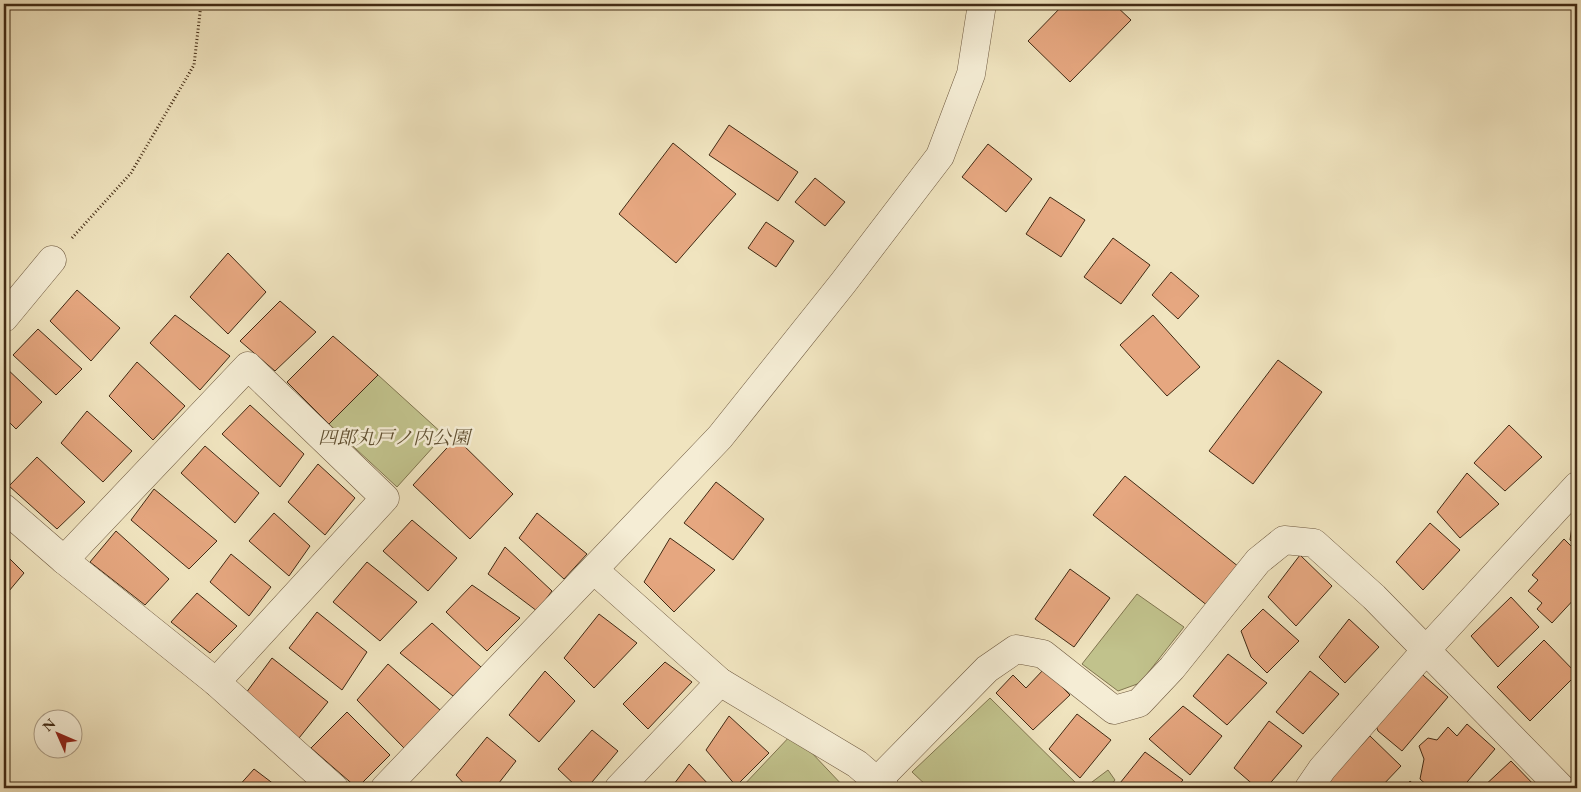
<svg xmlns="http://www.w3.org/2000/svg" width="1581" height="792" font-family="'EB Garamond','Noto Serif JP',serif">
<rect width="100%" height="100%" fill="#f0e4bf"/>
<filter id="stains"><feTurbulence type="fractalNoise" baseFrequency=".004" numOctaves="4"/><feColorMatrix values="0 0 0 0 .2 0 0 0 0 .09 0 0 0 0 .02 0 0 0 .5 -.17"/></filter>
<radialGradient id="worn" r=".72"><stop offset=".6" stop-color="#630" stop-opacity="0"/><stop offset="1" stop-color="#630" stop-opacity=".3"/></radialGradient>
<g fill="#c1c28c" stroke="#817650">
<polygon points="378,375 444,435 397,487 329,424"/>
<polygon points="1137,594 1184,627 1140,683 1118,691 1082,664"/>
<polygon points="990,698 1081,788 929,788 912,772"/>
<polygon points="793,733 845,788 741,788"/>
<polygon points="1108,770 1115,780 1109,788 1084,788"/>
</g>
<g fill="#e6a780" stroke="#412a14">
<polygon points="1064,4 1114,4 1131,20 1070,82 1028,41"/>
<polygon points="729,125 798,172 778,201 709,155"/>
<polygon points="673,143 736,194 676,263 619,214"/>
<polygon points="988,144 1032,179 1006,212 962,177"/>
<polygon points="815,178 845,202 825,226 795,202"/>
<polygon points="1050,197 1085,220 1061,257 1026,234"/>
<polygon points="766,222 794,241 776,267 748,248"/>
<polygon points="1113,238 1150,265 1121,304 1084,277"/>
<polygon points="228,253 266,292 228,334 190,297"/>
<polygon points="1171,272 1199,296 1178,319 1152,295"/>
<polygon points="77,290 120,328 91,361 50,321"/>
<polygon points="280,301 316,332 275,371 240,341"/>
<polygon points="175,315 230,356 200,390 150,343"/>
<polygon points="1153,315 1200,367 1167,396 1120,345"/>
<polygon points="38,329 82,369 56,395 13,355"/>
<polygon points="333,336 378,375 329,424 287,382"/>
<polygon points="1278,360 1322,392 1253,484 1209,451"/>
<polygon points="137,362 185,406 153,440 109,396"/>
<polygon points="4,366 42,402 16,429 4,417"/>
<polygon points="250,405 304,454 280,487 222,434"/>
<polygon points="87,411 132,451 103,482 61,443"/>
<polygon points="1509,425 1542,457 1505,491 1474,463"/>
<polygon points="456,438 513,494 470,539 413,485"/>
<polygon points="205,446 259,493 235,523 181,473"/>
<polygon points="37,457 85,502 57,529 9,486"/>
<polygon points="318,464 355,498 325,535 288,502"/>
<polygon points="1467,473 1499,504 1460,538 1437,512"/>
<polygon points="1125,476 1239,567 1208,606 1093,515"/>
<polygon points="716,482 764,519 733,560 684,523"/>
<polygon points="154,489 217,541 189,569 131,520"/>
<polygon points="274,513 310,546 289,576 249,541"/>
<polygon points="537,513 587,554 564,579 519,538"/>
<polygon points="1577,514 1577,546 1570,540 1573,519"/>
<polygon points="412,520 457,558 428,591 383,551"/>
<polygon points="1430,523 1460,550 1423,590 1396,562"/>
<polygon points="116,531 169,579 145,605 90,562"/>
<polygon points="670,538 715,570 674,612 644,582"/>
<polygon points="1564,539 1577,552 1577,596 1552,623 1537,609 1542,603 1528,591 1538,580 1532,575"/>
<polygon points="505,547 552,591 537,611 488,574"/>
<polygon points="4,553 24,573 4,597"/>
<polygon points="231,554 271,587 249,616 210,582"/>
<polygon points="1300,555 1332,586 1296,626 1268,597"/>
<polygon points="367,562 417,602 380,641 333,602"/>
<polygon points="1070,569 1110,598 1074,647 1035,619"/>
<polygon points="472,585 520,618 487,651 446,612"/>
<polygon points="197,593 237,626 210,653 171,622"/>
<polygon points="1511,597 1539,627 1498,667 1471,636"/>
<polygon points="1263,609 1299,641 1267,673 1251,657 1241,631"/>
<polygon points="317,612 367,652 342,690 289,648"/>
<polygon points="599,614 637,643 594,688 564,658"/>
<polygon points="1349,619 1379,647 1345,683 1319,657"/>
<polygon points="432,623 481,667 453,696 400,653"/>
<polygon points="1544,640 1577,674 1530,721 1497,687"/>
<polygon points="1228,654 1267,683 1227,725 1193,696"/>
<polygon points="272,658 328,702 295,743 243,697"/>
<polygon points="665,662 692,682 648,729 623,704"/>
<polygon points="388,664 440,710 404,748 357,700"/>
<polygon points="1044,669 1070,695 1033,730 996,693 1013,675 1026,688"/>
<polygon points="1416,669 1448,697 1402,751 1378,731 1373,718"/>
<polygon points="545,671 575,701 539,742 509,715"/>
<polygon points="1310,671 1339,694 1303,734 1276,712"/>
<polygon points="1183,706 1222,736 1190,775 1149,739"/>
<polygon points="347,712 390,755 357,788 311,748"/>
<polygon points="1077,714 1111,740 1080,778 1049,749"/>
<polygon points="729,716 769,753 736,786 706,750"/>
<polygon points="1269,721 1302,746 1266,788 1257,788 1234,768"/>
<polygon points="1467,724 1495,749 1462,788 1430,788 1420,779 1424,759 1419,746 1428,738 1437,740 1448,727 1457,736"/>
<polygon points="592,730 618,751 587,788 578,788 558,769"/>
<polygon points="1370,736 1401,766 1380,788 1321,788"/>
<polygon points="487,737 516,761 495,788 468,788 456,775"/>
<polygon points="1145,752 1183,780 1176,788 1116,788"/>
<polygon points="1511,761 1537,788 1482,788"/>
<polygon points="689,764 712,788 671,788"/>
<polygon points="254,769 279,788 237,788"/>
<polygon points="1410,781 1418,788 1404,788"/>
</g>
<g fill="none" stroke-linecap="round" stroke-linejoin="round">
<g stroke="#6d583f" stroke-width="29">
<g id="minor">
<polyline points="4,318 52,260"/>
<polyline points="4,508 64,560 216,682 334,788"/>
<polyline points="64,560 248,366 385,498 216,682"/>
<polyline points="594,570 720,682 857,764 885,788"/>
<polyline points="877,781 987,669 1016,649 1043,654 1114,710 1139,703 1172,668 1258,561 1284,540 1314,543 1374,597 1561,788"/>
<polyline points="385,788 720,437 843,283 940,156 971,74 982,4"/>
<polyline points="619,788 720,682"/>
<polyline points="1309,788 1322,769 1426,650 1577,486"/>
</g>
</g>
<polyline stroke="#412a14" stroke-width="3" stroke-dasharray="1 2.5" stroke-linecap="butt" points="72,238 131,173 194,65 201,4"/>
<use href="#minor" stroke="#f5edd5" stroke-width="28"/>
</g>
<g text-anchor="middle" stroke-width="5" stroke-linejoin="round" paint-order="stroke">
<g font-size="19" font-style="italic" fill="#615032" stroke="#f5edd5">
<text x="394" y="444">四郎丸戸ノ内公園</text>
</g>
</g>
<rect width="1581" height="792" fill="none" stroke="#f0e4bf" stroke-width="20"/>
<rect x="5" y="5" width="1571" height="782" fill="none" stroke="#412a14" stroke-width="2.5"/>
<rect x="10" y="10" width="1561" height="772" fill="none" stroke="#412a14"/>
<g transform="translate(58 734) rotate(315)"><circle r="24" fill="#f5edd5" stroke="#ad9f88"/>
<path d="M0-4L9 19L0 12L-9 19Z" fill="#8f2418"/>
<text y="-8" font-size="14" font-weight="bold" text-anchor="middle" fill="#412a14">N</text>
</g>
<rect width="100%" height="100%" filter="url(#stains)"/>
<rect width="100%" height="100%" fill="url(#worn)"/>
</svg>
